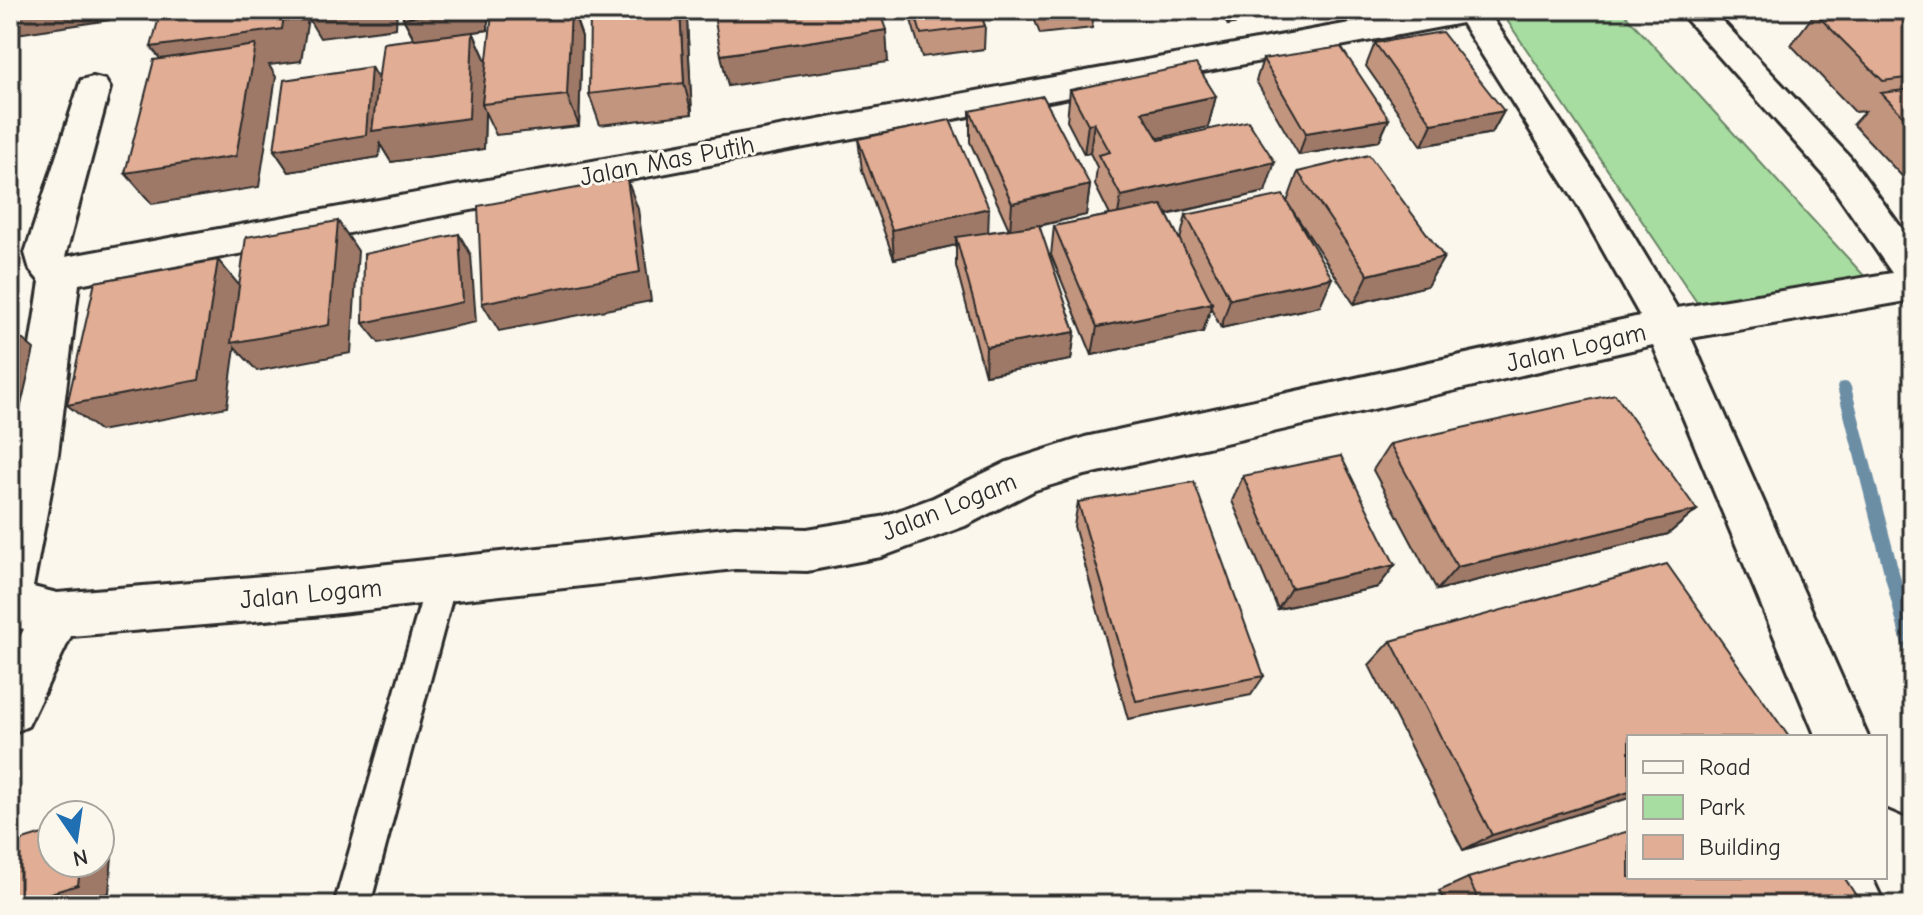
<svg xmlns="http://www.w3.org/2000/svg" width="1923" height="915" font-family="'Comic Neue',sans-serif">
<rect width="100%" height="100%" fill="#fbf7ec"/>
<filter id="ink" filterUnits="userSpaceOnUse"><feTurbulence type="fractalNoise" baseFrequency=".0125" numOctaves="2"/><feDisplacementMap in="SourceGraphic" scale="16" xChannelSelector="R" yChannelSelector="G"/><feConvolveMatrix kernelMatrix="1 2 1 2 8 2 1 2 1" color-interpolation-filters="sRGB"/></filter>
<g filter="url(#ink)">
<polygon fill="#a7dda0" stroke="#698466" stroke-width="2" points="1500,10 1621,10 1866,278 1704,313"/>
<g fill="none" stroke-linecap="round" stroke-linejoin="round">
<polygon fill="#6c8ea5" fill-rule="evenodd" points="1844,382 1849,383 1851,387 1913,626 1913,663 1907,661 1905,656 1837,387 1839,383"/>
<g stroke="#2b2b2b" stroke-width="6">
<polygon id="lane" points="442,566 453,570 457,580 370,905 334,905 427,580 431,570"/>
</g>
<g stroke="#2b2b2b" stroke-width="6">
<g id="street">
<path d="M 1421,10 L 1487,10 L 1605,189 L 1677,308 L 1892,273 L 1824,175 L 1678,10 L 1712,10 L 1850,157 L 1913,244 L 1913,300 L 1691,338 L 1868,737 L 1816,737 L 1653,345 L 1085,475 L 1035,490 L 965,526 L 881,557 L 807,571 L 735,569 L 313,616 L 71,636 L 28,726 L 10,734 L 10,657 L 24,629 L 10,626 L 10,473 L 40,282 L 30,270 L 25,253 L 81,80 L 93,77 L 105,80 L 110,88 L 65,257 ZM 1462,23 L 1578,206 L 1640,316 L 1085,437 L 1007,462 L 933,498 L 881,517 L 807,529 L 735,527 L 313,572 L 57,593 L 33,587 L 58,454 L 79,284 Z"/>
<polygon points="1885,810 1904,818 1913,837 1913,905 1888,905 1875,877 1885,877"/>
</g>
</g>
<use href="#lane" fill="#fbf7ec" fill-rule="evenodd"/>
<use href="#street" fill="#fbf7ec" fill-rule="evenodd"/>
</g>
<g fill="#c2957f" stroke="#2b2b2b" stroke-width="2">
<polygon points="404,10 488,10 488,30 473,32 486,61 504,12 503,10 583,10 573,11 582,37 579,126 496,135 485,112 484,149 391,162 380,144 379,157 289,172 274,150 378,81 414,39 403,18"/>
<polygon points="908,10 979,10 985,26 984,49 922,57"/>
<polygon points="1031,10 1094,10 1092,28 1040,34"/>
<polygon points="1110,10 1162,10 1115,18"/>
<polygon points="1217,10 1284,10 1283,12 1228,25"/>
<polygon points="1913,10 1913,188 1853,124 1865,111 1855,112 1791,45 1815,13"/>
<polygon points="687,19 692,114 600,125 589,94"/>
<polygon points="1375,43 1504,111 1492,133 1422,146 1366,66"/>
<polygon points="1263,59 1389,119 1379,141 1299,155 1256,81"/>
<polygon points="1070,90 1216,96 1208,127 1158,138 1159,140 1265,192 1167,215 1180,240 1186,215 1320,306 1221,328 1211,308 1203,332 1092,355 1051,255 1054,226 1110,215 1095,185 1097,167 1090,153 1084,154 1067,121"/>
<polygon points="970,111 1090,185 1086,215 1039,226 1075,332 1071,360 985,375 956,266 956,245 894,259 862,170 858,139 989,232 1009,229 970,142"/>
<polygon points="1298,172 1444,257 1427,286 1354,304 1287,202"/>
<polygon points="1390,444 1697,510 1668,534 1437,590 1373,470"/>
<polygon points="1243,476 1395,565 1378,587 1278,609 1232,501"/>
<polygon points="1078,502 1264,676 1251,695 1128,719 1074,526"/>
<polygon points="1391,641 1629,798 1463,850 1369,665"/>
<polygon points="1468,878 1862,905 1446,905 1439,891"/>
</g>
<g fill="#9e7968" stroke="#2b2b2b" stroke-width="2">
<polygon points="10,10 112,10 109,20 17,34 10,25"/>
<polygon points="285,10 397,10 396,28 320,38 308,18 301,61 269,65 276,77 259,187 152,204 125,173 175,78 151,47"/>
<polygon points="460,10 488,10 488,30 473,32 487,63 482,104 485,112 484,149 391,162 380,144 379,157 289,172 274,150 371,67 384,90 415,40 403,18"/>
<polygon points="503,10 583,10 573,11 582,37 579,126 567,95 507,20"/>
<polygon points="680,10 685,10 687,19 692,114 684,83"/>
<polygon points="1116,10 1162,10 1115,18"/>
<polygon points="1232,10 1284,10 1283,12 1228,25"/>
<polygon points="886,30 888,62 728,86 721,55"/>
<polygon points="10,44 17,52 10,67"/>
<polygon points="1216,96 1208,127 1137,143 1142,112"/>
<polygon points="1504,111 1492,133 1422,146 1432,124"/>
<polygon points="1389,119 1379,141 1299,155 1306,133"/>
<polygon points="1094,123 1090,153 1084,154 1088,124"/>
<polygon points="1275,162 1265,192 1116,226 1121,196"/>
<polygon points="627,179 638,209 651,301 499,331 482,303"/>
<polygon points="1090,185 1086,215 1010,232 1012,203"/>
<polygon points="989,208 988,238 956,237 956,245 894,259 892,230"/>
<polygon points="338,221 358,251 351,353 257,371 235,347 227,407 100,431 67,405 218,260 243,290"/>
<polygon points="459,234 471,255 476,322 379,343 363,323"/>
<polygon points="1444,257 1427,286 1354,304 1368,275"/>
<polygon points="1332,278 1320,306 1221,328 1230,299"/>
<polygon points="1212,303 1203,332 1092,355 1097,327"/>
<polygon points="10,329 34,349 19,414 10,416"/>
<polygon points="1075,332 1071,360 985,375 986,347"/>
<polygon points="1697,510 1668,534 1437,590 1457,567"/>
<polygon points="1395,565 1378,587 1278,609 1291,588"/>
<polygon points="1629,792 1629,798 1463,850 1492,835"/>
<polygon points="100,826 114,831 109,893 70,905 13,905 81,863 100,863"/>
</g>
<g fill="#e1ad94" stroke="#2b2b2b" stroke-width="2">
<polygon points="161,10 285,10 282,29 151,47"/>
<polygon points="307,10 346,10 306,15"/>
<polygon points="404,10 460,10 403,18"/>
<polygon points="529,10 571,10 567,95 482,104 492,14"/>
<polygon points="590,10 680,10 684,83 589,94"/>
<polygon points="713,10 879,10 886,30 721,55"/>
<polygon points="914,10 979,10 985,26 921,34"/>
<polygon points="1840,10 1913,10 1913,77 1883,81 1815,13"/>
<polygon points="473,32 469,118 372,131 383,43"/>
<polygon points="1442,32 1504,111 1432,124 1375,43"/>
<polygon points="256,45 236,156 125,173 154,60"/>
<polygon points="1341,47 1389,119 1306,133 1263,59"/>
<polygon points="1196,64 1216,96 1142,112 1159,140 1248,121 1275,162 1121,196 1099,155 1110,152 1094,123 1088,124 1070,90"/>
<polygon points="371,67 366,135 274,150 284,80"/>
<polygon points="1913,89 1913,126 1881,93"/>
<polygon points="1043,96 1090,185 1012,203 970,111"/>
<polygon points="950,120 989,208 892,230 858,139"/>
<polygon points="1369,155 1444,257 1368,275 1298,172"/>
<polygon points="627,179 640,272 482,303 478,206"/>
<polygon points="1283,195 1332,278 1230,299 1186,215"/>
<polygon points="1162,205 1212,303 1097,327 1054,226"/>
<polygon points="338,221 329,325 231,343 246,237"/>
<polygon points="1039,225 1075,332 986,347 956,237"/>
<polygon points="459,234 463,302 363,323 364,254"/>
<polygon points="218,260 199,380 67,405 95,282"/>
<polygon points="1615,394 1697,510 1457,567 1390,444"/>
<polygon points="1341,456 1395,565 1291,588 1243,476"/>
<polygon points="1194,482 1264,676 1136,701 1078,502"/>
<polygon points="1667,564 1789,737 1629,737 1629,792 1492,835 1391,641"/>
<polygon points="52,831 52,863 81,863 78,885 10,905 10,844"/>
<polygon points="1629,831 1629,877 1844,877 1862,905 1481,905 1468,878"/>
</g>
</g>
<g text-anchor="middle" stroke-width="6" stroke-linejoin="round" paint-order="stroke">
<g font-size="26" fill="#2b2b2b" stroke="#fbf7ec">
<text transform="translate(667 160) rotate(-11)" y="9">Jalan Mas Putih</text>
<text transform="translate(1576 347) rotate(-13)" y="9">Jalan Logam</text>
<text transform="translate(949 506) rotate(-22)" y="9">Jalan Logam</text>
<text transform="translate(311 593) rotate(-5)" y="9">Jalan Logam</text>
</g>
</g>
<rect width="1923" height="915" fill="none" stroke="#fbf7ec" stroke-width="40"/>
<rect x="20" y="20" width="1883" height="875" fill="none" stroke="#2b2b2b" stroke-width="3" filter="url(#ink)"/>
<rect x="1627" y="735" width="260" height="144" fill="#fbf7ec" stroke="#a8a59f" stroke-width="2"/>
<rect x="1643" y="761" width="40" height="12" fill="#fbf7ec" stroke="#a8a59f" stroke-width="2"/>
<text x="1699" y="775" font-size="24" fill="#2b2b2b">Road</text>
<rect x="1643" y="795" width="40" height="24" fill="#a7dda0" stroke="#a8a59f" stroke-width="2"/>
<text x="1699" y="815" font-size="24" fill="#2b2b2b">Park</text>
<rect x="1643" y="835" width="40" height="24" fill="#e1ad94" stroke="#a8a59f" stroke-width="2"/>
<text x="1699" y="855" font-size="24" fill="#2b2b2b">Building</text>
<g transform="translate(76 839) rotate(167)"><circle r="38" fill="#fbf7ec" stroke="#a8a59f" stroke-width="2"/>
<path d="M0-6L14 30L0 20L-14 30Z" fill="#1f6fb2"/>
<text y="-12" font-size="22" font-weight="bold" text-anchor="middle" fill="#2b2b2b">N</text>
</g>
</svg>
